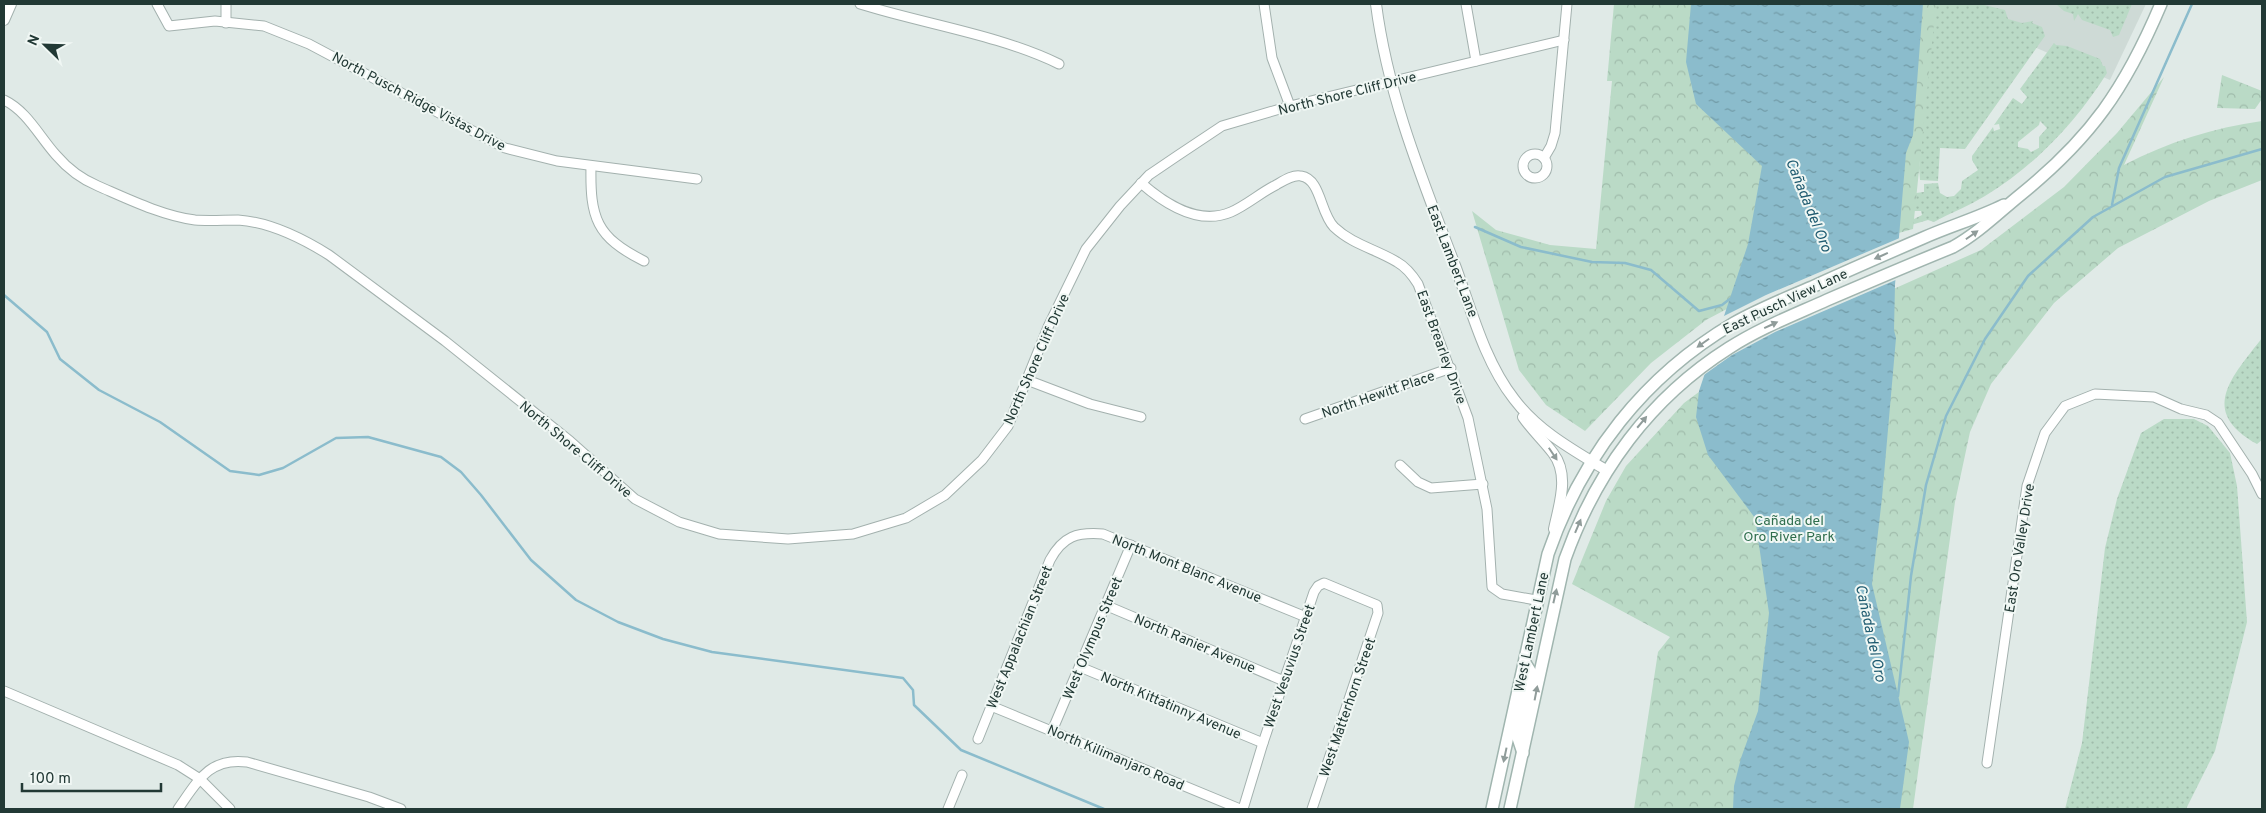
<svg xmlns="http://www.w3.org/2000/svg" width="2266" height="813" font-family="Overpass,sans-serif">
<defs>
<pattern id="grass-dots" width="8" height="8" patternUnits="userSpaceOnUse" patternTransform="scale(1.25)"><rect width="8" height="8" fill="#badac6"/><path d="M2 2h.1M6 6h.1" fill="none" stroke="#a0bcab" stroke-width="1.8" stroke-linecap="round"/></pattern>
<pattern id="forest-crowns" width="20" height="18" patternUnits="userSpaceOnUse" patternTransform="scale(1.25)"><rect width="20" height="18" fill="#badac6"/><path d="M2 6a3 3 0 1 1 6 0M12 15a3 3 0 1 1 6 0" fill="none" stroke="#a0bcab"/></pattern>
<pattern id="water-ripples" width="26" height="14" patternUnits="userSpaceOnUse" patternTransform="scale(1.25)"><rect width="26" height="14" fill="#8bbccc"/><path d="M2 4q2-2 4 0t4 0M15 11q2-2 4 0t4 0" fill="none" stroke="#719aa6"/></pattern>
</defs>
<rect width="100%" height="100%" fill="#e0eae7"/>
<polygon fill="#cedad6" points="1949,4 2146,4 2110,80 1949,10"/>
<g fill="url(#grass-dots)" fill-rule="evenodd">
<polygon points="1933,4 1980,4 2005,10 2008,19 2022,23 2033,21 2032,23 2042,27 2045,36 1965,149 1940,148 1938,181 1920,180 1919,168"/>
<polygon points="2056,4 2132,4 2119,35 2113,37 2110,30 2082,20 2078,14 2074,21 2073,14 2064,11"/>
<path d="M 2054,43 L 2056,45 L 2067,46 L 2100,59 L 2103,66 L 2105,66 L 2107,73 C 2076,122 2035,166 1985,196 C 1969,206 1950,213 1934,222 L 1928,220 L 1911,225 L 1912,220 L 1922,215 L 1921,211 L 1914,211 L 1916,193 L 1924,192 L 1924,184 L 1938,183 L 1940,193 L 1947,197 L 1954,196 L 1961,189 L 1962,181 L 1978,170 L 1972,160 L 1972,156 L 1993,127 L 1994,131 L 2000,129 L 1999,124 L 1994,125 L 2013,98 L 2022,104 L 2027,97 L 2020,89 ZM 2040,121 L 2047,128 L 2039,137 L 2039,148 L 2031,152 L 2028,149 L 2018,147 L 2018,142 L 2039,125 Z"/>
<path d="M 2262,338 L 2262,440 L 2257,444 C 2198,411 2232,377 2262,338 Z"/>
<polygon points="2164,419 2194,419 2208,426 2230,453 2237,486 2247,622 2215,751 2186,809 2065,809 2082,743 2105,548 2117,499 2141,433"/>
</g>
<g fill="url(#forest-crowns)">
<polygon points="1614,4 1936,4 1913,229 1888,236 1742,301 1706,320 1651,363 1585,431 1546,405 1519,370 1472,211 1496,230 1550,245 1596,249 1612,81 1607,81"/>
<polygon points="2222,75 2262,91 2262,99 2255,109 2217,108"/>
<path d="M 2164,77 L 2124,165 C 2168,142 2213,128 2262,121 L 2262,180 L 2209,201 L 2118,248 L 2054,303 L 1991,384 L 1970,432 L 1955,502 L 1913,809 L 1634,809 L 1658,652 L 1670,637 L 1572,584 L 1606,501 L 1626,466 L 1684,403 L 1734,366 L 1797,332 L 1981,250 L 2064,187 L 2117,133 Z"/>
</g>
<polygon fill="url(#water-ripples)" points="1691,4 1923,4 1913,135 1906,153 1895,285 1894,330 1896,338 1882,498 1872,584 1909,742 1900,809 1733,809 1734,786 1741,758 1758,711 1769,613 1755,518 1708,455 1696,417 1699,391 1748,244 1762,166 1696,104 1686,62"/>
<polygon fill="#e0eae7" points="1902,237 1898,279 1775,332 1732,355 1701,377 1720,318 1766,295"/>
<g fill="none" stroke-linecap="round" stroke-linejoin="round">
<g stroke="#8bbccc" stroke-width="2.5">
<polyline points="2112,205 2119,168 2192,4"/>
<polyline points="1475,227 1521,247 1592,262 1625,263 1651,270 1699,311 1722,305 1731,298"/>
<polyline points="4,295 47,332 60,359 99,390 160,422 230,471 259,475 283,468 336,438 368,437 441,457 461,472 481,495 531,560 576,600 618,622 663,639 712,652 903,678 913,690 914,705 961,750 1104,809"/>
<polyline points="1898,696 1911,576 1926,485 1946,416 1985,339 2028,276 2093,217 2165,177 2262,149"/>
</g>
<g stroke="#a3b1ae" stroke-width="11">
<g id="minor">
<polyline points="157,4 169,26 215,21 264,26 309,44 505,148 557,161 697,179"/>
<path d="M 860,4 C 924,24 1000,35 1059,64"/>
<polyline points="1264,4 1272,58 1290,106"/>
<polyline points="1466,4 1476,61"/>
<polyline points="226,23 226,4"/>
<path d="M 4,100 C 27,111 39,136 56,155 C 68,169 81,179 98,186 C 128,199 163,216 195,220 C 209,221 224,220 238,220 C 270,222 302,238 329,255 L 445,341 L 570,441 L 635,499 L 679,522 L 719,534 L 788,539 L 853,534 L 906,518 L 945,495 L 982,460 L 1008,426 L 1048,327 L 1086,249 L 1120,206 L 1149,175 L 1177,156 L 1222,126 L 1290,106 L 1564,40"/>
<circle cx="1535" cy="166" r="12"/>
<polyline points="1544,158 1551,146 1555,133 1567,4"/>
<path d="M 591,166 C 590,218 596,237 644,261"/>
<path d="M 1141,183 C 1165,204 1198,226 1231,212 C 1247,205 1260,193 1276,185 C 1283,181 1293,174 1301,176 C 1321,179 1320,213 1334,227 C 1353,245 1376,249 1397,262 C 1406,267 1413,276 1418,284 L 1468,418 L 1487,509 L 1492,587 L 1502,594 L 1536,600"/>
<polyline points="1027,380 1090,404 1141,417"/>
<polyline points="1305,419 1451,368"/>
<polyline points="1400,465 1418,482 1431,488 1483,484"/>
<polyline points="1105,605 1284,681"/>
<polyline points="1080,667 1263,743"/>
<polyline points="4,691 178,765 200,779 230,809"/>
<polyline points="991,706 1240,809"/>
<polyline points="1052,731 1131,545"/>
<path d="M 978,739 L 1050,560 C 1063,536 1077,532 1103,534 L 1306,617"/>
<polyline points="1987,763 2027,486 2045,433 2065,406 2095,394 2154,397 2181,409 2206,415 2218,423 2252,474 2262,494"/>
<path d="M 178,809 C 197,782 209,757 247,762 L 369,797 L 401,809"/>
<polyline points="948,809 962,775"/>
<polyline points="1243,809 1263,743 1314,592 1318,586 1324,583 1372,603 1377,605 1378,613 1312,809"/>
</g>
</g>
<g stroke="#a3b1ae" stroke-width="12">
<g id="tertiary">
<path d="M 1376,4 C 1388,97 1423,181 1456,268 C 1472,312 1485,362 1514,399 C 1538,431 1573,450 1606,470"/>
<polyline points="4,20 11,4"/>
<path d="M 1523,417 C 1532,430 1544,441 1553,453 C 1570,475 1559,505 1554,529"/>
</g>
</g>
<g stroke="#a0b5af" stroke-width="14">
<g id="secondary">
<polyline points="1523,753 1518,738 1529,680 1530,671 1525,663"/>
<path d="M 1492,809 L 1548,554 C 1582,456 1644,376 1734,323 C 1759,309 1786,298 1812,287 C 1849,270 1886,254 1923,238 C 1950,226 1978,218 2004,205"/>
<path d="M 1510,809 L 1565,559 C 1596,472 1650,398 1729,348 C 1760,328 1794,315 1827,300 C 1869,282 1911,264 1953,247 C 1978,233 1997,214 2019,196 C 2091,138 2125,89 2161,4"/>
</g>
</g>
<use href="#minor" stroke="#fff" stroke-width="9"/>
<use href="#tertiary" stroke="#fff" stroke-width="10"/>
<use href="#secondary" stroke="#fff" stroke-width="11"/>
</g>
<defs><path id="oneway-solid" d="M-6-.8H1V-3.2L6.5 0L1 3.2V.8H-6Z" transform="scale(1.25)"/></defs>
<g fill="#909c9a">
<use href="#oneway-solid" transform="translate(1972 235) rotate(-35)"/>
<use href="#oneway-solid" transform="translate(1881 256) rotate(156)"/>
<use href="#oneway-solid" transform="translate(1771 325) rotate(-25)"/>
<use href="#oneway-solid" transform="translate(1703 343) rotate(145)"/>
<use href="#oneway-solid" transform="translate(1642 422) rotate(-50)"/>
<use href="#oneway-solid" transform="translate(1553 454) rotate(56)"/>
<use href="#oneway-solid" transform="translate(1578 526) rotate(-67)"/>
<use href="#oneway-solid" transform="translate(1555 596) rotate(-77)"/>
<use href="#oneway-solid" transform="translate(1536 693) rotate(-79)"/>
<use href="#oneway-solid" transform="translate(1505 755) rotate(102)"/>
</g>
<g text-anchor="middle" stroke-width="4" stroke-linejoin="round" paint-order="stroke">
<g font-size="14" fill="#223935" stroke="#f0f7f4">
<text transform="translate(1347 93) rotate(-14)" y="5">North Shore Cliff Drive</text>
<text transform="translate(419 101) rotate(28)" y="5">North Pusch Ridge Vistas Drive</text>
<text transform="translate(1453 261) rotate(69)" y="5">East Lambert Lane</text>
<text transform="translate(1785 301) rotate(-25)" y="5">East Pusch View Lane</text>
<text transform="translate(1442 347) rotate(70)" y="5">East Brearley Drive</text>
<text transform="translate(1036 359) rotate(-66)" y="5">North Shore Cliff Drive</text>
<text transform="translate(1378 394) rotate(-19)" y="5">North Hewitt Place</text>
<text transform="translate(576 449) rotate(40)" y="5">North Shore Cliff Drive</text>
<text transform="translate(2019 548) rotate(-81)" y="5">East Oro Valley Drive</text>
<text transform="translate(1187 568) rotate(22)" y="5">North Mont Blanc Avenue</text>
<text transform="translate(1531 632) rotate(-78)" y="5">West Lambert Lane</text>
<text transform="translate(1019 637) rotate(-68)" y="5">West Appalachian Street</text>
<text transform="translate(1092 638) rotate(-67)" y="5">West Olympus Street</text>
<text transform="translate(1195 643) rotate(23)" y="5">North Ranier Avenue</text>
<text transform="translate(1289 666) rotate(-71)" y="5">West Vesuvius Street</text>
<text transform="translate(1171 705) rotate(23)" y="5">North Kittatinny Avenue</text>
<text transform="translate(1347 707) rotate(-71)" y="5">West Matterhorn Street</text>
<text transform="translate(1116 757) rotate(23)" y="5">North Kilimanjaro Road</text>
</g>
<g font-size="14" fill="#2f6e4d" stroke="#f0f7f4">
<text x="1789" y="525">Cañada del<tspan x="1789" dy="16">Oro River Park</tspan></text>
</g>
<g font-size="15" font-style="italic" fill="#205c71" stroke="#f0f7f4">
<text transform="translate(1809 205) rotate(68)" y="5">Cañada del Oro</text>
<text transform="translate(1871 633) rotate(78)" y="5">Cañada del Oro</text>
</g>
</g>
<rect width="2266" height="813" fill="none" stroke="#223935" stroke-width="10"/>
<g transform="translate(45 45) rotate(293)" stroke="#f0f7f4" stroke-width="4" paint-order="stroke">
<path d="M0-4L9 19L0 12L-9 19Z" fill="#223935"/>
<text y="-8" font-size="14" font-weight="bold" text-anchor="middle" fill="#223935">N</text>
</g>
<path d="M22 783v8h139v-8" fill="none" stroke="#223935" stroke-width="2.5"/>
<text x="30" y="783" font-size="15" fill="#223935" stroke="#f0f7f4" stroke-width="4" paint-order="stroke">100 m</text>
</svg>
